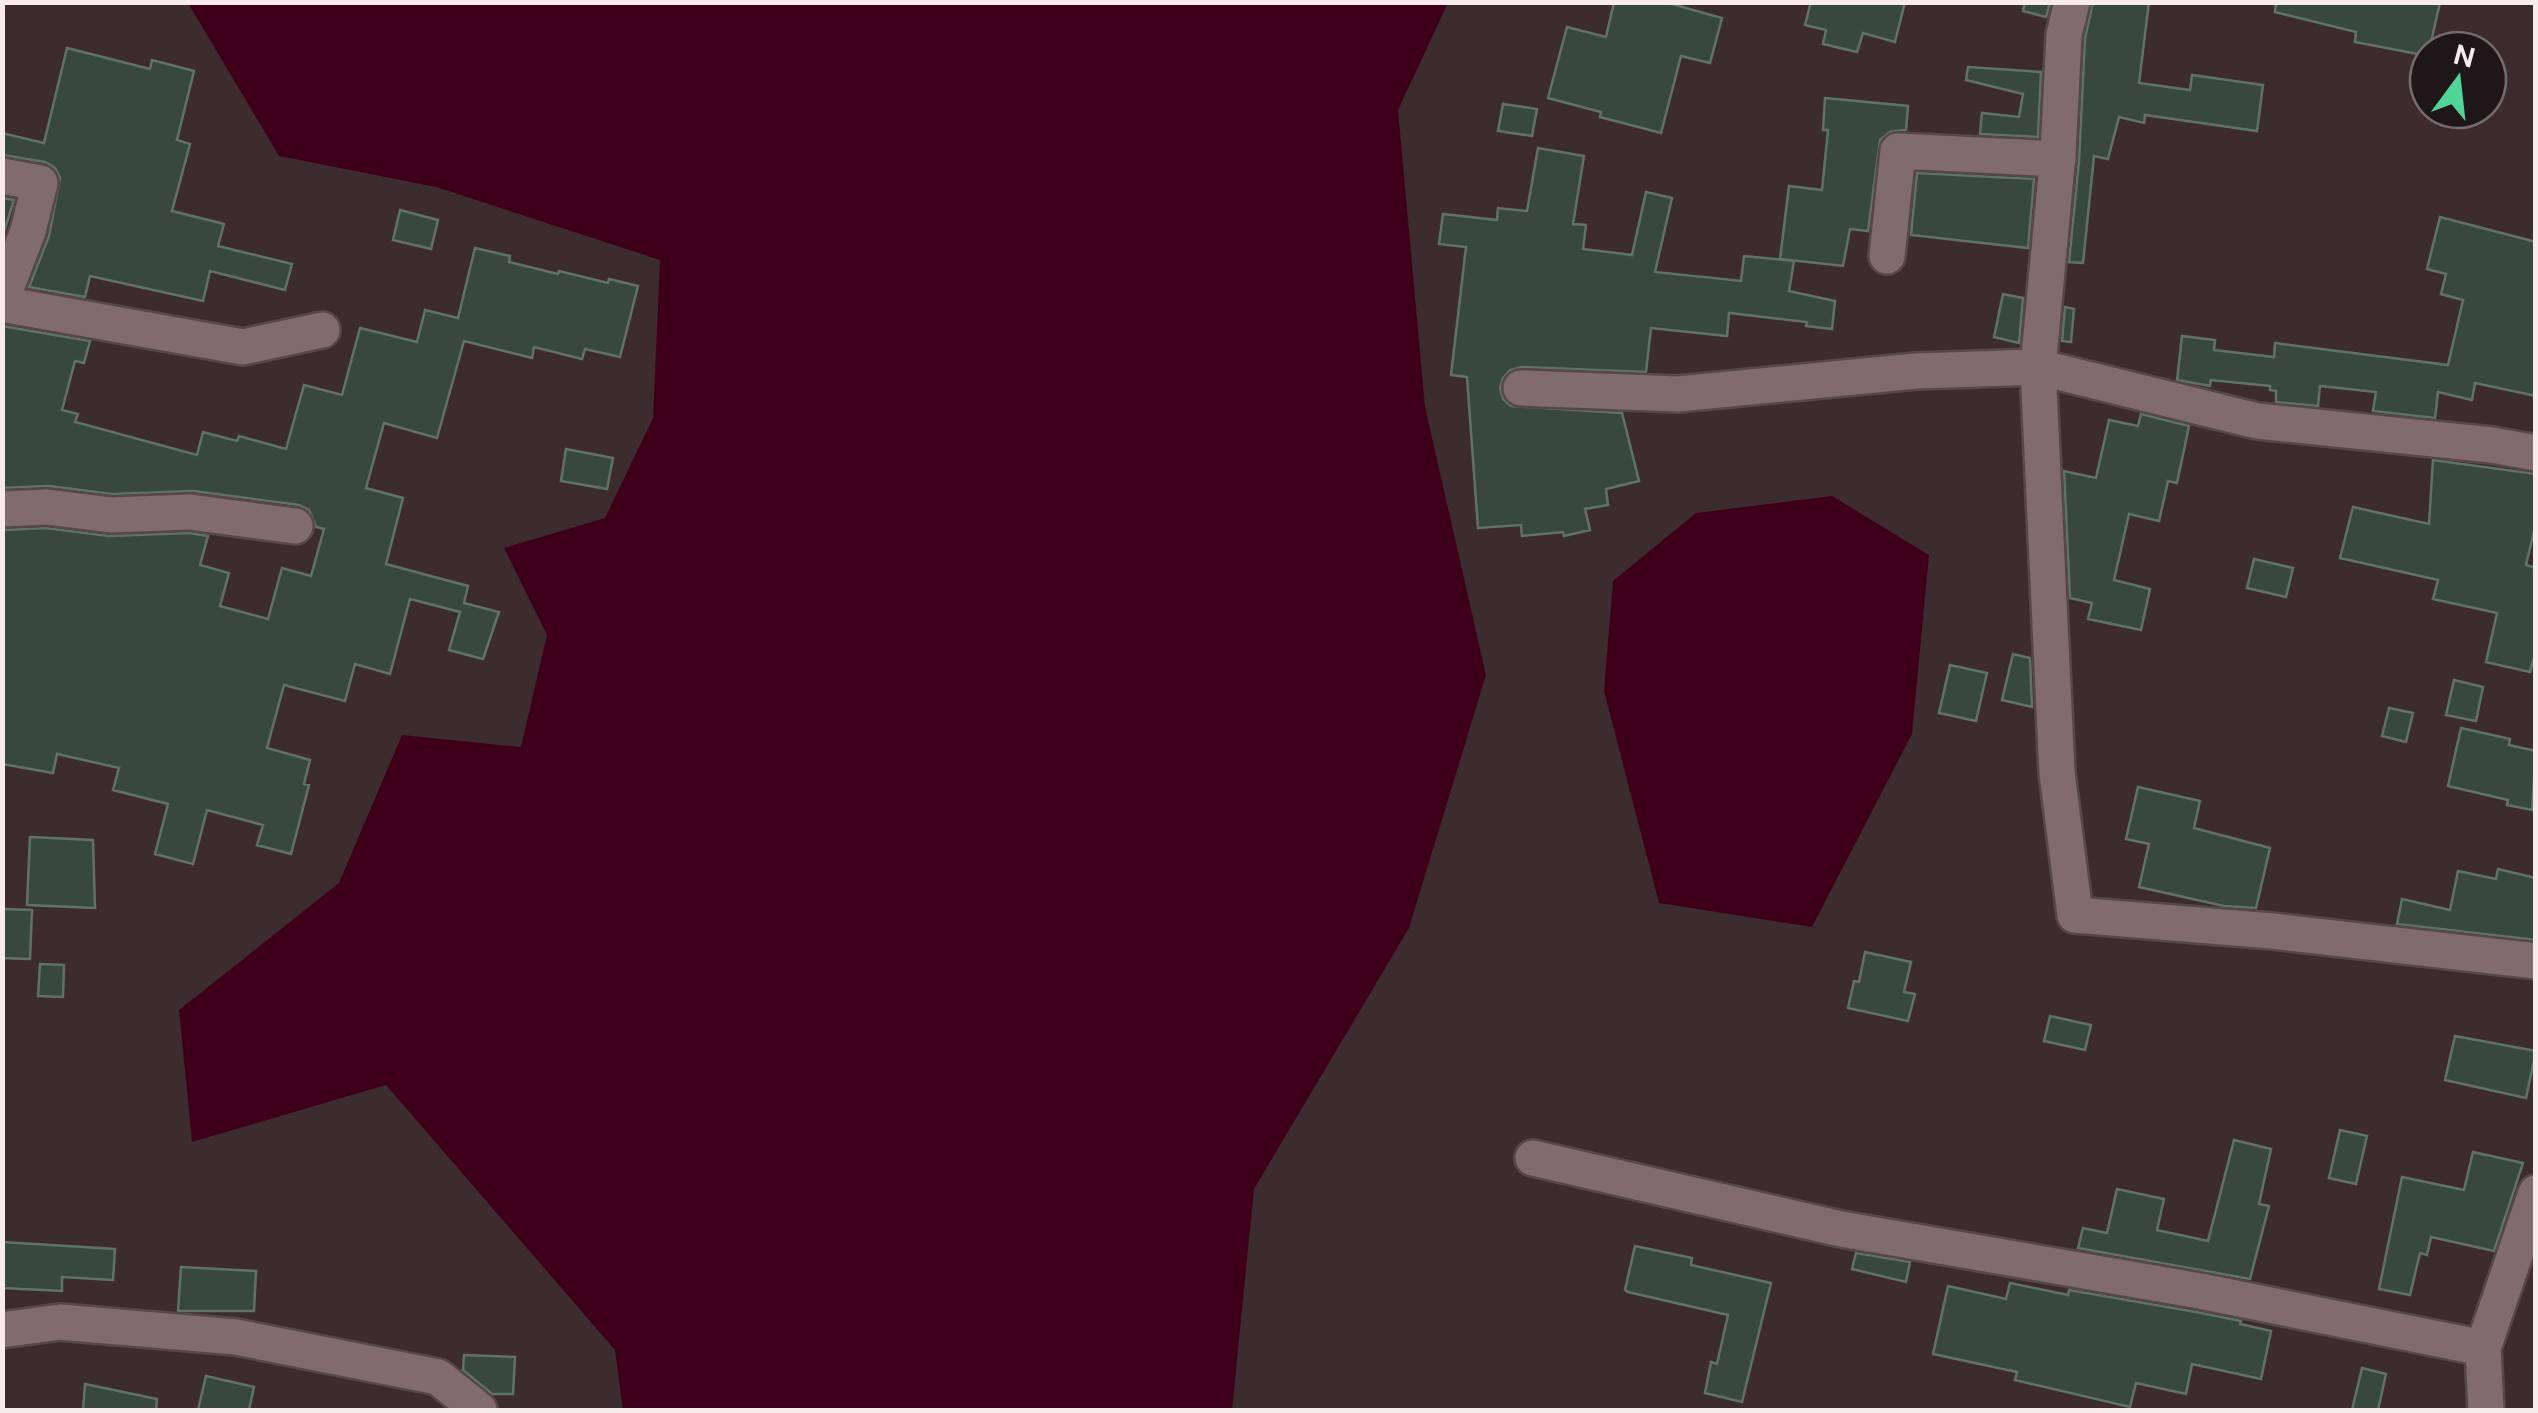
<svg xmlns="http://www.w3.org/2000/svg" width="2538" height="1413" font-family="'DM Sans',sans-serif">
<rect width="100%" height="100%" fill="#3d2c2f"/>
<g fill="#3e0018">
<polygon points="188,3 1448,3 1398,110 1425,407 1486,675 1409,928 1254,1189 1232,1410 623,1410 615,1350 386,1085 192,1142 179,1010 339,883 402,735 521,747 547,635 504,548 605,518 653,418 660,260 436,187 279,156"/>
<polygon points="1832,496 1929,555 1912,734 1812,927 1659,903 1604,691 1613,581 1696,513"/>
</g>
<g fill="#38483f" stroke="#607267" stroke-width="2.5">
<polygon points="1614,2 1665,2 1722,18 1710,63 1681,56 1661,133 1600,117 1601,112 1548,98 1567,27 1606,37"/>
<polygon points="1811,2 1905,2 1895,42 1863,33 1857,52 1823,44 1826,30 1805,25"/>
<polygon points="2025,2 2050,2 2046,17 2023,11"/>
<polygon points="2093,2 2149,2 2139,83 2190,90 2192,75 2263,85 2257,131 2145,115 2144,123 2119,117 2108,159 2094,156 2083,263 2069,262 2079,161 2085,38"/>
<polygon points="2276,2 2440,2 2428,56 2355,42 2356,32 2275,12"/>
<polygon points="67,48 150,69 152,60 194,71 177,140 190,144 172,211 224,224 218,246 292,264 285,290 210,271 203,301 90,276 85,297 29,287 49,236 60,178 55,168 45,162 2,155 2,133 44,143"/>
<polygon points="1968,67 2041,72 2038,137 1980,134 1982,113 2019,117 2023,94 1966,80"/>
<polygon points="1825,98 1908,106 1906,130 1890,132 1880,140 1868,231 1850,229 1843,266 1780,259 1789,186 1822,190 1828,130 1823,130"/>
<polygon points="1503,104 1537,109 1532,136 1498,131"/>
<polygon points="1538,148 1584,156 1573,224 1586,225 1583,249 1632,255 1646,192 1672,198 1655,272 1741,281 1744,256 1794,261 1789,291 1835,301 1832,329 1806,326 1807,322 1729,313 1727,336 1651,328 1646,372 1522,367 1510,370 1503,378 1500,388 1503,399 1511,406 1622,413 1639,481 1606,489 1608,505 1585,509 1590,530 1564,536 1563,532 1522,536 1521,525 1478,528 1467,377 1451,375 1466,247 1439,244 1443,214 1497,220 1498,208 1527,211"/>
<polygon points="1917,173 2034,179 2028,248 1911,235"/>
<polygon points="2,198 14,200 2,238"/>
<polygon points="400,210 438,220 431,249 393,240"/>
<polygon points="2440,217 2536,242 2536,396 2475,383 2472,400 2438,392 2435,418 2373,411 2376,392 2320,386 2318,406 2276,402 2276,391 2270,390 2270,386 2211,380 2210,386 2177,380 2182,336 2215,340 2214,350 2274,357 2275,343 2448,365 2463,300 2441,294 2446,274 2427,269"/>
<polygon points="475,248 510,256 509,262 558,274 559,271 608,283 609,279 638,286 620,357 585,349 582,359 534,347 532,358 464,341 437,438 384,423 366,488 403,498 386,564 468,586 464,603 499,612 483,659 449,650 460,612 410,599 390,674 355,664 345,701 284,685 267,748 310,760 304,784 309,785 291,854 257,845 263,825 207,810 193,864 155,854 168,804 113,790 119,768 57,754 53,773 2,764 2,530 46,528 109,536 189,533 208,536 200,565 229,573 220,606 268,619 282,568 311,576 324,529 316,527 309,510 299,505 193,491 112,494 49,486 2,488 2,326 90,341 84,363 75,361 62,410 78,414 75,422 197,455 203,432 237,441 239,436 286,449 304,385 342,395 360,328 417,342 425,310 458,318"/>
<polygon points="2003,294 2023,298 2019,343 1994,337"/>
<polygon points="2065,307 2074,309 2071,342 2062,341"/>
<polygon points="2141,414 2189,426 2177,483 2168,481 2159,521 2129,514 2114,580 2150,589 2141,630 2088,619 2092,603 2070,598 2064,471 2096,478 2109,420 2138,426"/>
<polygon points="566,449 613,458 607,489 561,481"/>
<polygon points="2433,460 2536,474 2536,523 2526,565 2536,568 2536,650 2530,672 2486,662 2497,613 2433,599 2438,580 2340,558 2353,507 2429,524"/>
<polygon points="2254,559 2293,568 2286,597 2247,588"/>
<polygon points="2013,654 2030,658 2032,707 2002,700"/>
<polygon points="1950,665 1987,673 1976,721 1939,713"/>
<polygon points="2454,680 2483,687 2476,721 2446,715"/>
<polygon points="2389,708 2413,713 2406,742 2382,736"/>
<polygon points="2461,728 2510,739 2509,745 2536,751 2532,810 2507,805 2508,800 2448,786"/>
<polygon points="2138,787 2200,801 2194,828 2270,848 2256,908 2224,906 2139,887 2149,844 2126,839"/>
<polygon points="30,837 93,840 95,908 27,905"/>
<polygon points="2498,869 2536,878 2536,940 2397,924 2402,899 2450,910 2458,871 2496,879"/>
<polygon points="3,909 32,910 30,959 2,958"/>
<polygon points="1865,952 1911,962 1904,992 1915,994 1908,1021 1848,1008 1854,981 1859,982"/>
<polygon points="40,964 64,965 63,997 38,996"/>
<polygon points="2050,1016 2091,1025 2085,1050 2044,1041"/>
<polygon points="2455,1036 2536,1051 2526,1098 2445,1080"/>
<polygon points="2340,1130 2367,1136 2356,1184 2329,1178"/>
<polygon points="2234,1140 2271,1149 2259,1204 2269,1206 2250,1279 2078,1248 2083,1228 2107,1233 2117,1189 2164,1199 2157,1230 2208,1241"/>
<polygon points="2473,1152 2523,1163 2494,1251 2431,1237 2427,1255 2420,1253 2410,1295 2379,1289 2402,1177 2464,1190"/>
<polygon points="2,1242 115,1249 113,1280 62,1277 62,1291 2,1288"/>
<polygon points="1635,1246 1692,1258 1691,1265 1771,1283 1742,1402 1705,1393 1711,1362 1717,1364 1728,1315 1628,1292 1625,1290"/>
<polygon points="1856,1253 1910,1262 1906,1282 1852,1269"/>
<polygon points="181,1267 256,1271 254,1311 178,1311"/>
<polygon points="2010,1283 2068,1295 2069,1290 2196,1312 2241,1321 2240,1324 2271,1331 2261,1379 2192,1364 2186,1394 2136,1383 2130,1407 2015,1380 2017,1372 1933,1354 1948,1286 2006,1299"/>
<polygon points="464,1355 515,1357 513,1394 492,1394 463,1370"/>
<polygon points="2362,1368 2386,1374 2378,1410 2352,1410"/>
<polygon points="206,1376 254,1387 249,1410 198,1410"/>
<polygon points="85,1384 157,1399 156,1410 83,1410"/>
</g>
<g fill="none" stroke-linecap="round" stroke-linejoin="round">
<g stroke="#56484a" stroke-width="40">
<g id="minor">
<polyline points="2072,2 2064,35 2058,154 2038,367 2257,421 2492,445 2536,453"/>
<polyline points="2,176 40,183 28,231 2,299"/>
<polyline points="1887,256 1898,151 2058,159"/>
<polyline points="2,304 243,347 322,330"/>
<polyline points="1521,388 1678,394 1916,371 2038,367 2057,773 2075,915 2272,931 2536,961"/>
<polyline points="2,509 47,507 111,515 190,512 295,526"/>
<polyline points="1533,1158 1841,1229 2200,1291 2483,1348"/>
<polyline points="2,1330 60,1322 236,1337 438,1377 479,1410"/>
<polyline points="2486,1410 2483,1348 2536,1193"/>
</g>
</g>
<use href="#minor" stroke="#806c70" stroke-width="35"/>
</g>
<rect width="2538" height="1413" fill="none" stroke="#f7ebed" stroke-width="10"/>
<g transform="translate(2458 80) rotate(15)"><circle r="48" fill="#1e1618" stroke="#756b6d" stroke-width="2.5"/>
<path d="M0-8L18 38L0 25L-18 38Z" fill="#52d397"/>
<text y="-15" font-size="28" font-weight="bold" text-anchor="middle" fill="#f7ebed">N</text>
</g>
</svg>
